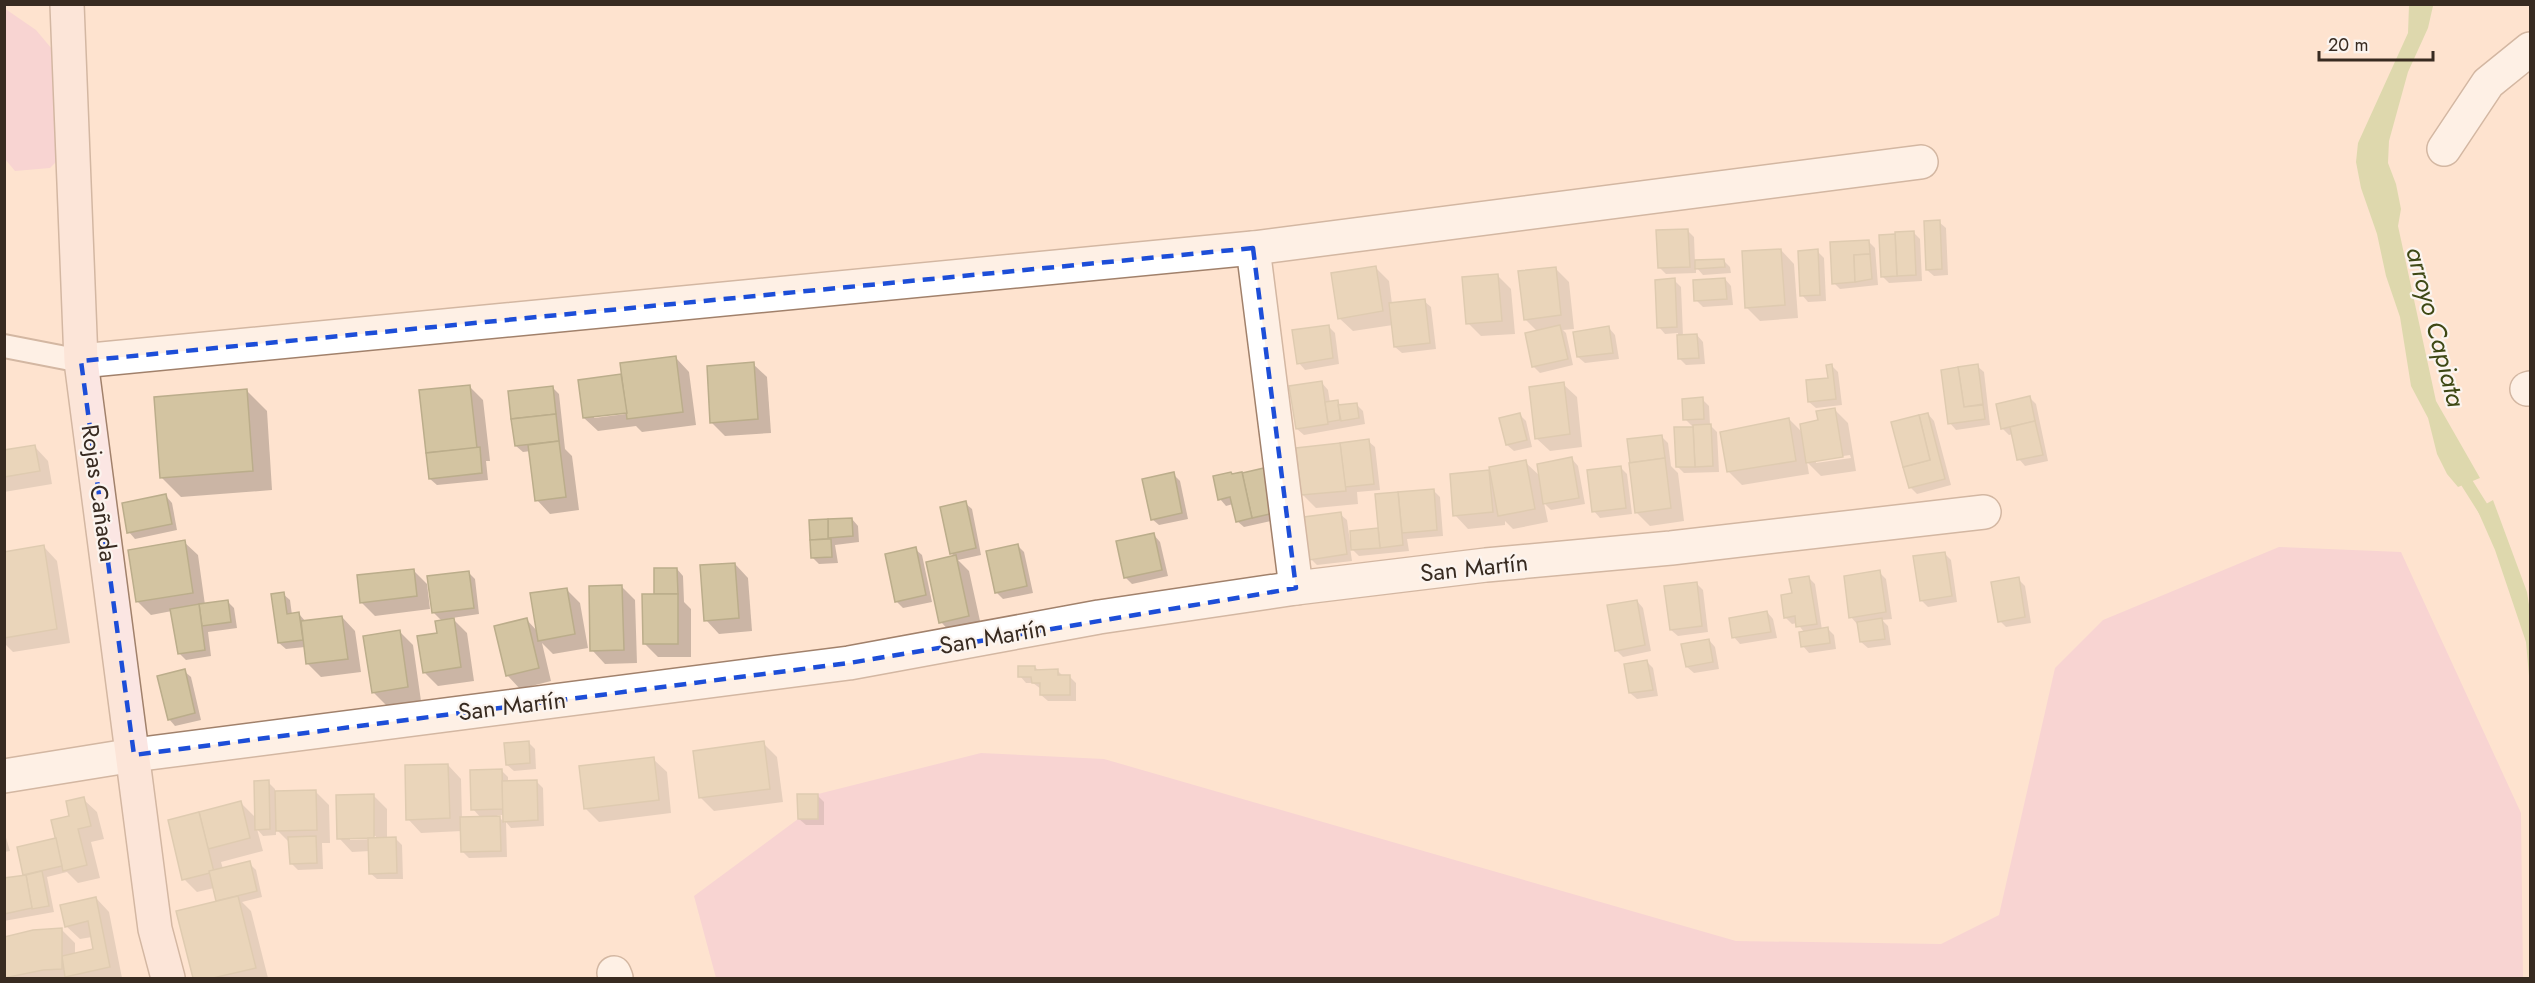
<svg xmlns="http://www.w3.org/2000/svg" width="2535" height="983" font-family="Jost,sans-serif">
<rect width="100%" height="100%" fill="#fee3cf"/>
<g fill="#f2c1d4">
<polygon points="4,8 36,30 57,55 72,146 50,168 15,171 5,159"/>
<polygon points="2279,547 2401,552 2521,813 2523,978 716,978 694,896 798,819 818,794 981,753 1104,759 1736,941 1941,944 1999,915 2055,668 2103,620"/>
</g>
<g fill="#b9cb84">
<polygon points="2409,5 2432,5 2433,6 2428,28 2408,72 2389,141 2388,163 2396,184 2401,209 2398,226 2436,401 2480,478 2458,487 2447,474 2437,454 2428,418 2411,386 2400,317 2386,276 2377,234 2361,188 2356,162 2358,143 2408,33"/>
<polygon points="2493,500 2527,592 2530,611 2530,687 2526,642 2495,550 2477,509"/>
</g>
<g fill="#0003" fill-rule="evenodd">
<polygon points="1939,222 1946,228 1948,275 1934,276 1927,270"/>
<polygon points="1687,230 1694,237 1695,262 1723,260 1730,267 1731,273 1703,275 1696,267 1696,273 1666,274 1659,267"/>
<polygon points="1914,233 1920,239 1922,281 1889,283 1882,276 1881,237"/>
<polygon points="1868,241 1875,248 1878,285 1840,289 1834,283"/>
<polygon points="1781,250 1794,264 1798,318 1760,321 1746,307"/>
<polygon points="1817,251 1824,258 1826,301 1808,302 1802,295"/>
<polygon points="1375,267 1389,281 1392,304 1424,301 1431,307 1436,349 1402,353 1395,347 1393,325 1353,331 1339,318"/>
<polygon points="1556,269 1569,282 1574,329 1563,330 1566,333 1573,365 1540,373 1533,366 1538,332 1525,319"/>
<polygon points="1498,276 1511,289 1515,334 1481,336 1468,323"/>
<polygon points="1725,279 1731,286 1733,305 1703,307 1696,300"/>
<polygon points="1674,280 1681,287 1683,336 1697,335 1703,342 1705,364 1686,365 1679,358 1678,333 1665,334 1659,327"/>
<polygon points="1328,326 1335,333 1339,364 1305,370 1299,363"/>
<polygon points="1609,328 1615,335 1619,359 1585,363 1578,357"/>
<path d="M 676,358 L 689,372 L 696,425 L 642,432 L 636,426 L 598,431 L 584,418 L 580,381 L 623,376 ZM 634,410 L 634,413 L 594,418 L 594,415 Z"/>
<polygon points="753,364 767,377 771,433 725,436 712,423"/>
<polygon points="1832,366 1838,372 1842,405 1816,408 1809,402 1829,379"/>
<polygon points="1977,366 1984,372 1990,425 1956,430 1950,423"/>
<polygon points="1322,383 1328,390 1330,403 1337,402 1342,406 1356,404 1363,411 1365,424 1304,435 1297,429"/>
<polygon points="1563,384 1577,397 1582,447 1550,451 1536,438"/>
<polygon points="470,387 483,400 490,461 486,461 488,480 437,485 430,479"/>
<polygon points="552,387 559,394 565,449 572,456 579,510 550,514 537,500 531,451 523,452 516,446"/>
<polygon points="247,391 267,411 272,490 181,497 161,477"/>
<polygon points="2029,397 2036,404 2048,461 2025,466 2019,459 2013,434 2009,435 2002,428"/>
<polygon points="1702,399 1709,406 1710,425 1717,432 1719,472 1684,473 1677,466 1693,427 1685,419"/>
<path d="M 1835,410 L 1848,423 L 1856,471 L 1821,476 L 1807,462 L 1809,474 L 1742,485 L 1728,471 L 1789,419 L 1803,433 ZM 1850,455 L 1851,458 L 1816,463 L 1816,460 Z"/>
<polygon points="1928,414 1934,421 1951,485 1917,494 1910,487"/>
<polygon points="1520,415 1526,421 1532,447 1514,451 1507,445"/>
<polygon points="1661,436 1668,443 1671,466 1678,473 1684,521 1650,526 1636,512"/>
<polygon points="1368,441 1375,447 1380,490 1357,492 1358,504 1316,508 1303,495"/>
<polygon points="35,447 48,461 52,484 4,492 4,452"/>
<polygon points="1572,459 1578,466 1585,504 1551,510 1544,503 1548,522 1513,529 1505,521 1505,525 1468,529 1455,515 1488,471 1493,476 1525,462 1541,477"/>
<polygon points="1620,467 1627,474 1632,514 1600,518 1594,511"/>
<polygon points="1173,474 1180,481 1188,519 1159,525 1152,519"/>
<polygon points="1215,477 1280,519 1244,527 1237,521 1233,504 1226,506 1220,499"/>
<polygon points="1433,490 1440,497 1443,536 1407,539 1409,551 1359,556 1350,547 1352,561 1317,565 1311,559 1340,514 1347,520 1350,542 1352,541 1352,532 1379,529 1376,496"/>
<polygon points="166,496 172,503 177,530 135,539 129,532"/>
<polygon points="965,503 972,509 981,555 958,560 969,571 982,630 954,636 941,622 955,557 951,553"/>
<polygon points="852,519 858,526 859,542 835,545 838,563 819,564 812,557 811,521"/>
<polygon points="1154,535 1160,542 1168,576 1132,584 1125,577"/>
<polygon points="184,542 198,555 205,605 227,601 234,608 237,628 208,632 211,656 186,660 179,653 172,611 151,615 137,601"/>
<polygon points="1018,546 1024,552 1033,593 1003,599 996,592"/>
<polygon points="44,547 57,561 70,643 13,652 4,643 4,553"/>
<polygon points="915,549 922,555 932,602 903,608 896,601"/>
<polygon points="1944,553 1951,560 1957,602 1928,607 1921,600"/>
<polygon points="735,564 748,578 752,631 719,634 706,620"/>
<polygon points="677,569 683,576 684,602 691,609 691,657 658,657 644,643 658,596"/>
<polygon points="413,570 427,584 430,609 375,616 361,602"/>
<polygon points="468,572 475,579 479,614 452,618 467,633 474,681 438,686 425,673 443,622 434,613"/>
<polygon points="1879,572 1886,579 1892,619 1882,620 1888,626 1891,645 1868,648 1861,642 1857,624 1851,617"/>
<polygon points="1809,578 1815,584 1822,630 1828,629 1834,635 1836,649 1809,653 1803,646 1804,632 1797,623 1792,624 1785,617 1793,594"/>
<polygon points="2018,579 2025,586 2031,623 2006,627 2000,621"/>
<polygon points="1696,583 1703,590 1708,632 1678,636 1671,630"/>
<polygon points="621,586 635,600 637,663 605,664 592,650"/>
<polygon points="566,589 580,603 588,648 553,654 542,643 551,681 520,689 507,675 527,620 538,632"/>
<polygon points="283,594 290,600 292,615 299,614 306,622 342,617 355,631 361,672 321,677 308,664 305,647 286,649 279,643"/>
<polygon points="1637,601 1643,608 1651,651 1623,657 1616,650"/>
<polygon points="1767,612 1773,619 1777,638 1740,644 1734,637"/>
<polygon points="399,631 413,645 421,701 387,706 373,692"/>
<polygon points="1709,640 1715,647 1719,669 1694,673 1687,667"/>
<polygon points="1647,662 1653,668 1658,696 1637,699 1630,693"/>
<polygon points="1035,667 1039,671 1058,671 1064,677 1069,676 1076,683 1076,701 1048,701 1041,695 1041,689 1033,683 1026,683 1020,676"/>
<polygon points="184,671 191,677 201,720 175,726 169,719"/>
<polygon points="528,742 535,749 536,769 514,771 507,765"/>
<polygon points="763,743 777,757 783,802 714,811 700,797"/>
<polygon points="653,759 667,772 671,813 599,822 585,808"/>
<path d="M 448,765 L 461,779 L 462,819 L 481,818 L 473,809 L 501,770 L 508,777 L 508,782 L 536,781 L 543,788 L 544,826 L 511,828 L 506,822 L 507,857 L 469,858 L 462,851 L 462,831 L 421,833 L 408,819 ZM 497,815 L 505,815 L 505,823 Z"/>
<polygon points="268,782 275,789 275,793 316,792 329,805 330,843 322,843 323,869 298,870 291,863 290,843 276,829 276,835 263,836 257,829 263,851 221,862 223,869 249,863 256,870 262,897 242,902 251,911 268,978 194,978 178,912 219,902 214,888 197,892 184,879 241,803 257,819"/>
<path d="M 373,795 L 387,809 L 387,838 L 395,838 L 402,845 L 403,879 L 377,879 L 370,873 L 370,851 L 352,852 L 339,838 ZM 376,836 L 376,839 L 350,840 L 350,837 Z"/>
<polygon points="817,795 824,802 824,825 806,825 799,819"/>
<polygon points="83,799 97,812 104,839 91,842 100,878 78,883 67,872 47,877 54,912 4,921 4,880 25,876 19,848 57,839"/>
<polygon points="4,831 10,851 4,852"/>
<polygon points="96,898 109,912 122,978 4,978 4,938 61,929 75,943 75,955 95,950 92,937 80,939 66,926"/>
</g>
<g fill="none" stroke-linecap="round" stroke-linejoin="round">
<polyline stroke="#b9cb84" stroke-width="12" points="2460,472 2489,518"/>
</g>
<g fill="#d3c4a1" stroke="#bbad8b" stroke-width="1.5">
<polygon points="1940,220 1942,269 1926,270 1924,221"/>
<polygon points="1688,229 1690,267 1658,268 1656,230"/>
<polygon points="1914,231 1916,275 1897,276 1895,232"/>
<polygon points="1895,234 1897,276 1881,277 1879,235"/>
<polygon points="1869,240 1870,254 1854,255 1855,282 1832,284 1830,242"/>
<polygon points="1781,249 1785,305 1745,308 1742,251"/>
<polygon points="1818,249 1820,295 1800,296 1798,251"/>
<polygon points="1870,254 1872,279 1855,282 1854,255"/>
<polygon points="1724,259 1725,267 1695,269 1695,260"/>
<polygon points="1376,266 1383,311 1338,319 1331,273"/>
<polygon points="1556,267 1561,315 1524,320 1518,271"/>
<polygon points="1498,274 1502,321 1466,324 1462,277"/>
<polygon points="1675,278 1677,327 1657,328 1655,280"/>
<polygon points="1725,278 1727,299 1694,301 1693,280"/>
<polygon points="1425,299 1430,343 1394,347 1389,303"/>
<polygon points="1329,325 1333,358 1297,364 1292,330"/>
<polygon points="1560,325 1568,359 1532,367 1525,333"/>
<polygon points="1609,326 1613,353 1577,357 1573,332"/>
<polygon points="1697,334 1699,358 1678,359 1677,335"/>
<polygon points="676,356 683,412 627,419 620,363"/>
<polygon points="754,362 758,419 710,423 707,366"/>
<polygon points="1832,364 1836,399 1808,402 1806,380 1828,378 1826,365"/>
<polygon points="1978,364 1983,404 1964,407 1958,367"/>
<polygon points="1958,367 1964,407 1983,405 1985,419 1948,424 1941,370"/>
<polygon points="621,374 627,413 583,418 578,380"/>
<polygon points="1322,381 1328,424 1296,429 1289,386"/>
<polygon points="1564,382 1570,434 1535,439 1529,387"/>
<polygon points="470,385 477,448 426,453 419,390"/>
<polygon points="553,386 556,414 511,419 508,391"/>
<polygon points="247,389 253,471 160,478 154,397"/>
<polygon points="2030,396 2035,421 2001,429 1996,404"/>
<polygon points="1703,397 1704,419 1683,420 1682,399"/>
<polygon points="1338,400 1340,420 1328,422 1325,402"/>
<polygon points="1357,403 1359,418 1341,421 1338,405"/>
<polygon points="1835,408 1843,457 1806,463 1800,424 1818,420 1816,411"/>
<polygon points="1520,413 1527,440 1506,445 1499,418"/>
<polygon points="1928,413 1945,479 1909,488 1903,467 1930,460 1919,415"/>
<polygon points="556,414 559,441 515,446 511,419"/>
<polygon points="1919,415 1930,460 1903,467 1891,422"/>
<polygon points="1789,418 1796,461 1727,472 1720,432"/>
<polygon points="2035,421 2043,455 2017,460 2010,427"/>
<polygon points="1711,424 1713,466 1695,467 1693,425"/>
<polygon points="1674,427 1693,427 1695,467 1676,467"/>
<polygon points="1662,435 1665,458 1630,463 1627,439"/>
<polygon points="1369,439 1374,484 1345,487 1340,443"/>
<polygon points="559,441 566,497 535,501 528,445"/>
<polygon points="1340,443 1346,491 1301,495 1296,448"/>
<polygon points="35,445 40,471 4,477 4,450"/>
<polygon points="480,447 482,473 429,479 426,453"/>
<polygon points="1572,457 1579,498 1543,504 1537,464"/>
<polygon points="1665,458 1671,508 1635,513 1629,463"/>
<polygon points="1526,460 1535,509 1498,516 1489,467"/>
<polygon points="1621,466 1626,508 1592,512 1587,470"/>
<polygon points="1264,468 1274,513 1252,518 1242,473"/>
<polygon points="1489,470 1493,512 1453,516 1450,474"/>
<polygon points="1174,472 1182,513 1151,520 1142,479"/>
<polygon points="1231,472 1232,474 1242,472 1252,518 1236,522 1230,497 1218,500 1213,476"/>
<polygon points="1434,489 1437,530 1402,533 1398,492"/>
<polygon points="1398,492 1403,545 1380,548 1375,494"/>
<polygon points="166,494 172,524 127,533 122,503"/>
<polygon points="966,501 976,548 950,554 940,507"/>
<polygon points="1341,512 1347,554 1309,560 1304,517"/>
<polygon points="852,518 853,536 828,538 828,519"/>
<polygon points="828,519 828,539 810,540 809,520"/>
<polygon points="1378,528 1380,548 1351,550 1350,531"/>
<polygon points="1154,533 1162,570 1124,578 1116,541"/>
<polygon points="828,539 831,539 832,557 811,558 810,540"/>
<polygon points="185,540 193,593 136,602 128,550"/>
<polygon points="1018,544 1027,586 995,593 986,551"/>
<polygon points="44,545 57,629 4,638 4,552"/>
<polygon points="916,547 926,595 895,602 885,554"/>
<polygon points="1945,552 1952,596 1920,601 1913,556"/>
<polygon points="956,555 969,616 939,623 926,562"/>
<polygon points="735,563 739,618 704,621 700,565"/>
<polygon points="654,568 677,568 678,594 654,594"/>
<polygon points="414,569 417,596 360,603 357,575"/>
<polygon points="1880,570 1886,612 1849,618 1844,576"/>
<polygon points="469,571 474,608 432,613 427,576"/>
<polygon points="1809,576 1817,624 1796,627 1795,616 1784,618 1781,595 1792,593 1789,579"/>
<polygon points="2019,577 2025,617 1998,622 1991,582"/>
<polygon points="1697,582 1702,626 1670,630 1664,586"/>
<polygon points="622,585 624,650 590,651 589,586"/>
<polygon points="567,588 575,634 538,641 530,593"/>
<polygon points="284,592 287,614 299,612 303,640 278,643 271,594"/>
<polygon points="642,594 678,594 678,644 643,644"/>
<polygon points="228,600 231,622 202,626 199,604"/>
<polygon points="1637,600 1645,645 1615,651 1607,605"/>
<polygon points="199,604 205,650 178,654 170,609"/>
<polygon points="1767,611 1771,632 1732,638 1729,618"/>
<polygon points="342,616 348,659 306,664 301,621"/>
<polygon points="454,618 461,667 423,673 417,636 437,633 435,621"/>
<polygon points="527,618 539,668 506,676 494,626"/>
<polygon points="1882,618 1885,639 1860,642 1857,622"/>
<polygon points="1828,627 1830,643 1801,647 1799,632"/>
<polygon points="400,630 408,687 372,693 363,636"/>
<polygon points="1709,639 1713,662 1686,667 1681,644"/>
<polygon points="1647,660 1653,690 1629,693 1624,664"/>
<polygon points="1018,666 1035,666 1035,670 1058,669 1058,675 1070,675 1070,695 1040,695 1040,683 1032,683 1031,677 1018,677"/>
<polygon points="185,669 195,713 168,720 157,676"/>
<polygon points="529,741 530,763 506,765 504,743"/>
<polygon points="764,741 770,789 699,798 693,751"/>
<polygon points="654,757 659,800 584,809 579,766"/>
<polygon points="448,764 450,818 406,820 405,765"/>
<polygon points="502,769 503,809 471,810 470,770"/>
<polygon points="269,780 270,829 255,830 254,781"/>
<polygon points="537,780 538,820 503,822 502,781"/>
<polygon points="316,790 317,830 276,831 275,791"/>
<polygon points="374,794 374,838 337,839 336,795"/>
<polygon points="797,794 818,794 818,819 798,819"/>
<polygon points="84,797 91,826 78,829 87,865 63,871 51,820 69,816 66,801"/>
<polygon points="241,801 250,838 208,849 199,812"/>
<polygon points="199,812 214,872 182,880 168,820"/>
<polygon points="500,816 501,851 461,852 460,817"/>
<polygon points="316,836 317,863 290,864 288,837"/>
<polygon points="396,837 397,873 369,874 368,838"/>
<polygon points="56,838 62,866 23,875 17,847"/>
<polygon points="250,861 257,891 216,901 209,871"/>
<polygon points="42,871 49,906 32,909 26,875"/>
<polygon points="26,875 32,908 4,914 4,878"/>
<polygon points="238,896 256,968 213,978 193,978 176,911"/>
<polygon points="96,897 110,967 65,977 62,956 93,949 88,921 65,927 60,905"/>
<polygon points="62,928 62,969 43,970 4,978 4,937 33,930"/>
</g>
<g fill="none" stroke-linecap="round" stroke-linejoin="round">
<g stroke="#a1816b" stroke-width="26">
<polyline id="lane" points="4,346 81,361"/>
</g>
<g stroke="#a1816b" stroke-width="36">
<g id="street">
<polyline points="2444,149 2488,83 2530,49"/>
<polyline points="1253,248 1296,588"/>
<polyline points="81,361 1253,248 1921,162"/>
<polyline points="2527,389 2530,388"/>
<polyline points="4,776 134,755 849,663 1099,617 1296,588 1486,565 1671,548 1984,512"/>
<polyline points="614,973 616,978"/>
</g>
</g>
<g stroke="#a1816b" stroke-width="36">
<polyline id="secondary" points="67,4 81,361 155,929 168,978"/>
</g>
<use href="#lane" stroke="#fff" stroke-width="22"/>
<use href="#street" stroke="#fff" stroke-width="33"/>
<use href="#secondary" stroke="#fbe6e3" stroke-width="33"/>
</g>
<path d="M0 0H2535V983H0ZM 1253,248 L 1296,588 L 849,663 L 134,755 L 81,361 Z" fill="#fee3cf" fill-opacity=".55" fill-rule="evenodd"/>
<path fill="none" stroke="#1d4ed8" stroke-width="4.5" stroke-dasharray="12 8" stroke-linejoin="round" d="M 1253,248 L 1296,588 L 849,663 L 134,755 L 81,361 Z"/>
<g text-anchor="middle" stroke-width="4.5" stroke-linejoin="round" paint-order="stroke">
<g font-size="24" fill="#382b21" stroke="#fbf4ef">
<text transform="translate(99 493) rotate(82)" y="8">Rojas Cañada</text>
<text transform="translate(1474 568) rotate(-6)" y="8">San Martín</text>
<text transform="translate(993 637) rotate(-10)" y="8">San Martín</text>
<text transform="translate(512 706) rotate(-7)" y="8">San Martín</text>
</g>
<g font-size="26" font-style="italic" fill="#3e4814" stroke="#fbf4ef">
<text transform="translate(2436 327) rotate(75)" y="9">arroyo Capiata</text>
</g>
</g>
<rect width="2535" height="983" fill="none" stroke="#382b21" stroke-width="12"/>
<path d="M2319 51v9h114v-9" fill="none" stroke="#382b21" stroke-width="3"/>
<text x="2328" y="51" font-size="18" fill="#382b21" stroke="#fbf4ef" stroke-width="4.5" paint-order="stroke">20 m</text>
</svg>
